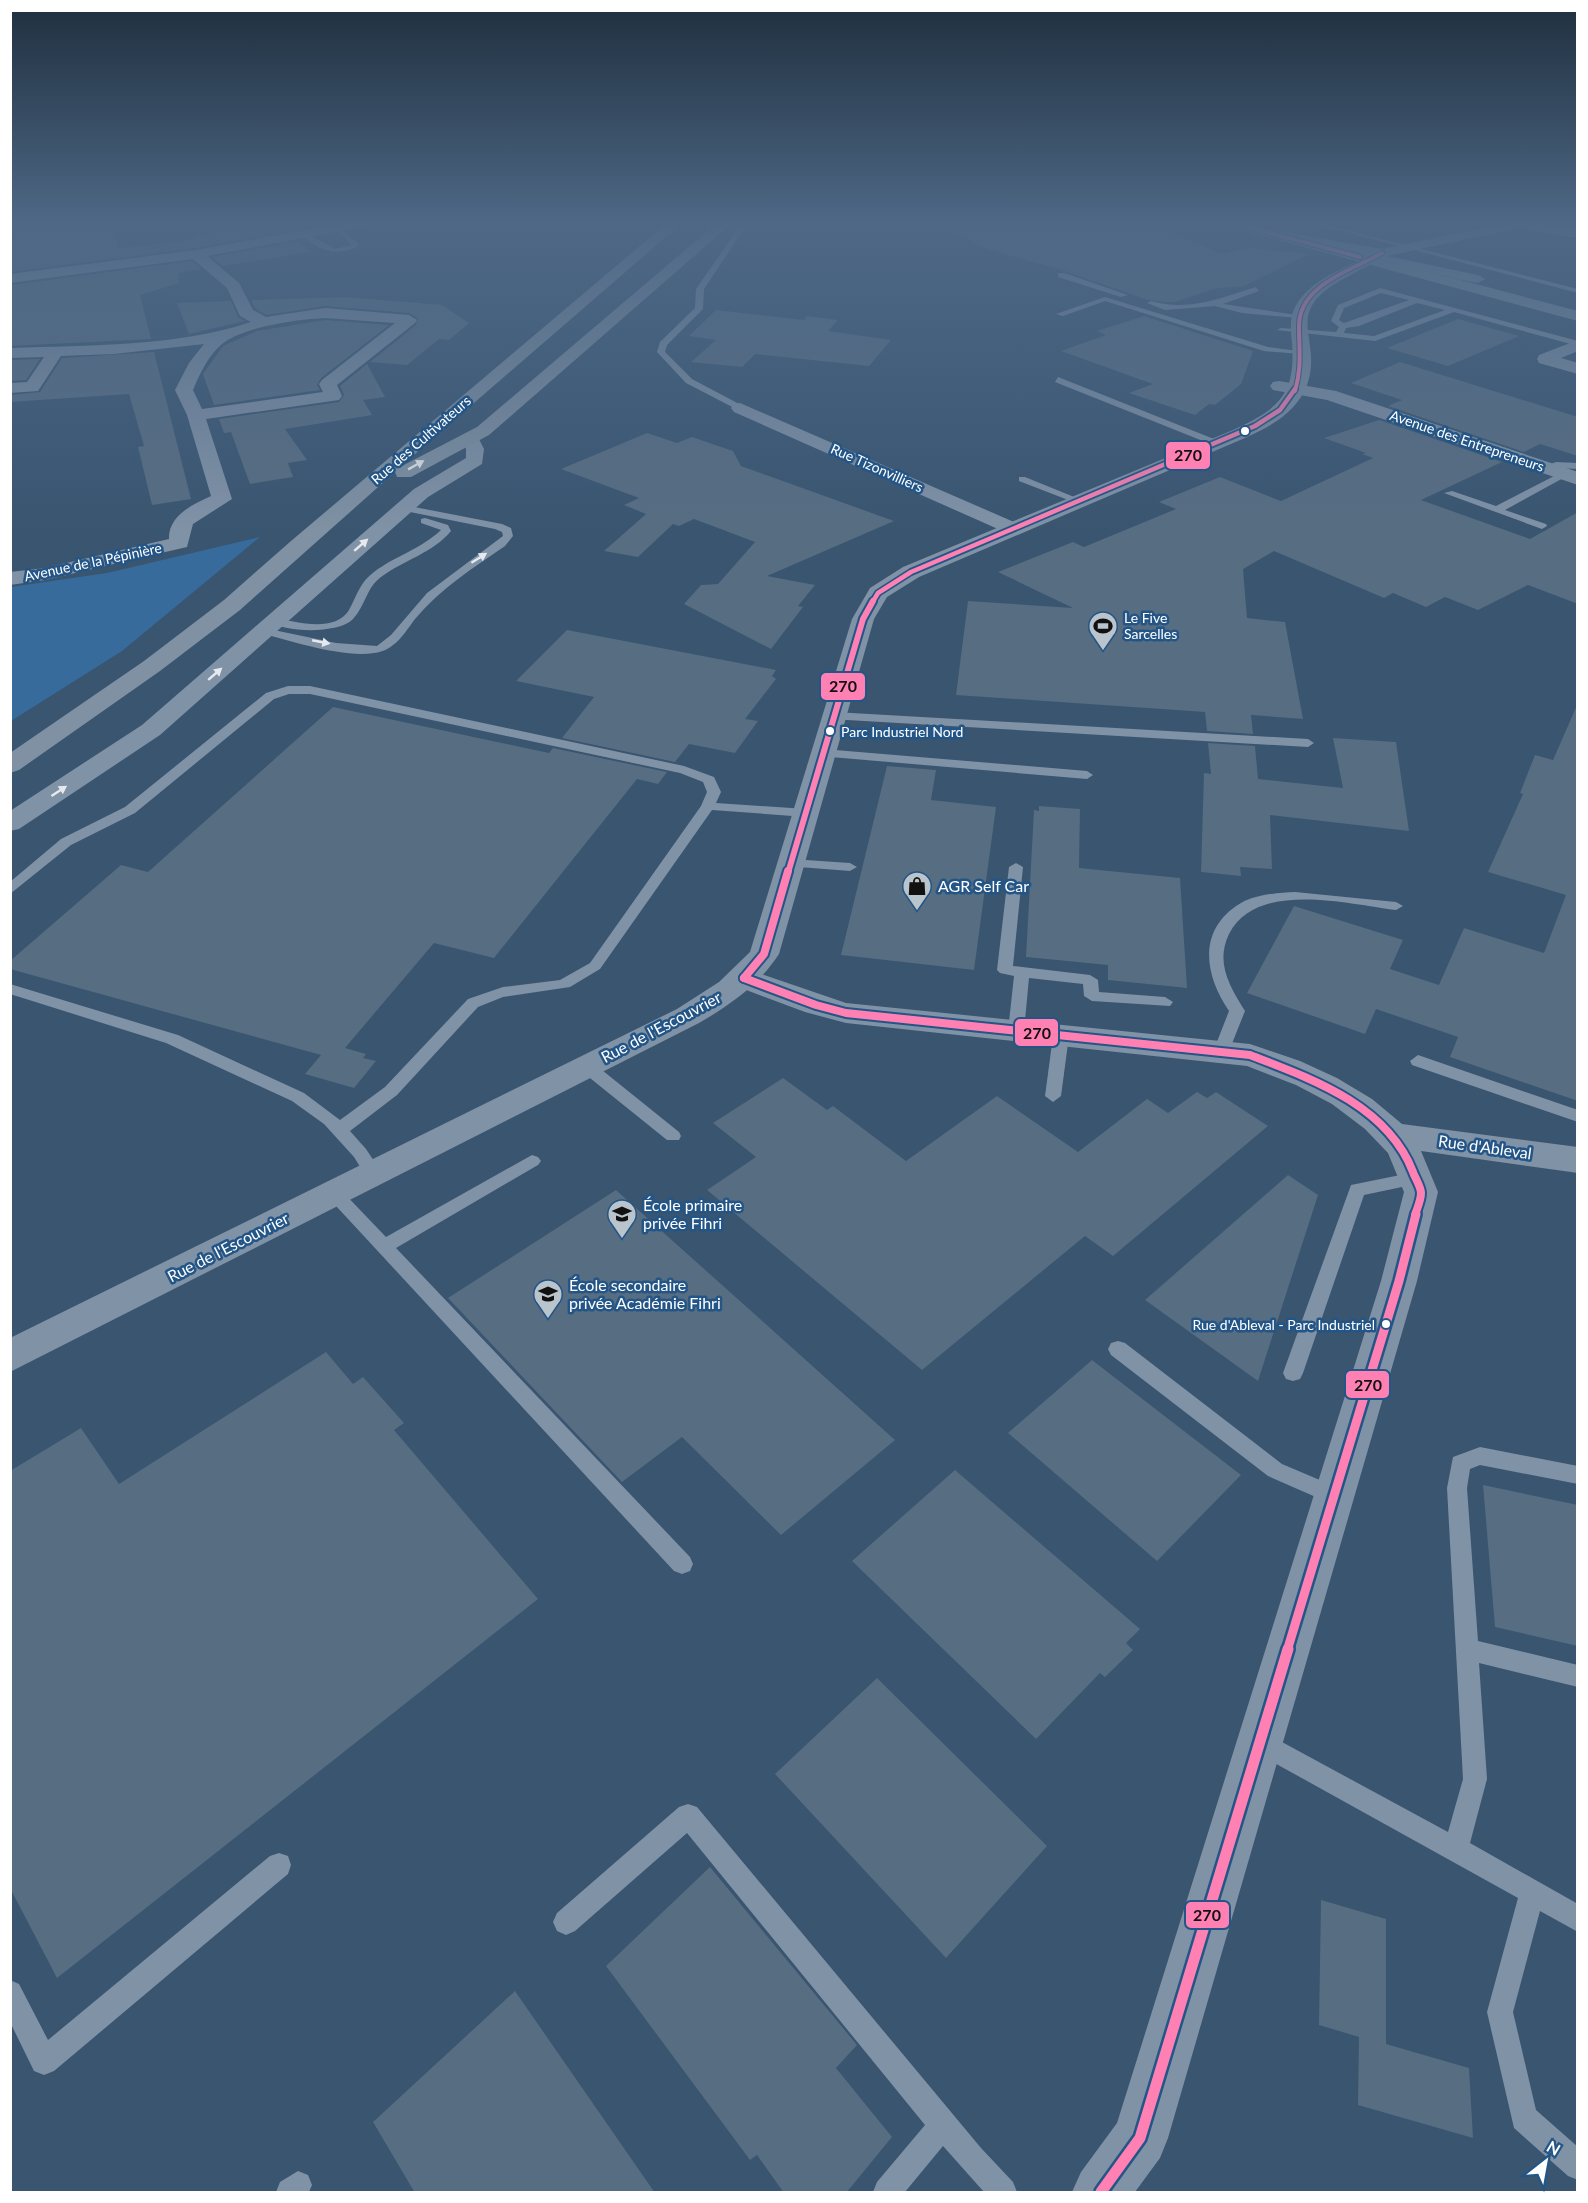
<svg xmlns="http://www.w3.org/2000/svg" width="1588" height="2203" font-family="Lato,sans-serif">
<rect width="100%" height="100%" fill="#395570"/>
<polygon fill="#376b9c" points="260,537 122,651 11,721 11,587 107,573"/>
<g fill="#576d82">
<polygon points="84,223 108,223 119,248 192,240 195,238 193,236 268,223 276,223 286,231 196,248 10,272 10,230"/>
<polygon points="937,223 1155,223 1221,254 1248,248 1309,254 1244,286 1217,288 1175,302 1165,302 1148,300 1065,271 985,248"/>
<polygon points="298,241 311,252 222,266 212,257"/>
<polygon points="192,261 201,269 178,273 179,283 140,295 151,339 10,346 10,285"/>
<polygon points="346,297 442,305 469,323 449,340 439,339 407,365 370,362 416,325 418,318 409,313 325,306 266,315 255,308 251,300"/>
<polygon points="231,301 238,317 245,321 189,334 177,303"/>
<polygon points="716,310 804,320 807,316 838,320 828,331 891,340 869,366 755,354 742,367 691,362 716,340 689,336"/>
<polygon points="1144,316 1253,351 1241,384 1215,405 1209,404 1195,415 1129,393 1153,384 1061,351 1106,335 1097,331"/>
<polygon points="1458,319 1519,336 1448,366 1387,348"/>
<polygon points="325,320 389,325 321,378 317,385 320,390 214,405 203,374 223,346 257,331"/>
<polygon points="154,352 191,499 152,505 138,447 144,446 129,394 10,402 10,395 40,392 62,358"/>
<polygon points="40,359 26,380 10,381 10,360"/>
<polygon points="1400,362 1578,417 1578,456 1540,444 1524,452 1388,406 1402,400 1351,383"/>
<polygon points="367,364 385,397 363,400 372,415 285,429 307,460 288,463 293,477 250,484 231,432 224,433 219,419 339,402 344,395 340,386"/>
<polygon points="1379,420 1502,462 1421,500 1530,539 1578,512 1578,604 1528,585 1478,610 1445,597 1426,607 1393,593 1384,598 1274,551 1243,569 1247,618 1285,622 1303,719 1251,715 1253,734 1207,731 1205,712 956,695 968,601 1073,608 998,572 1073,542 1084,547 1176,509 1159,502 1220,477 1281,501 1373,458 1362,454 1366,453 1324,438"/>
<polygon points="647,433 677,443 692,437 733,451 741,466 894,521 767,576 815,585 798,606 803,607 771,649 684,604 701,585 718,584 755,542 694,519 679,526 673,524 638,557 604,551 646,514 624,505 639,498 561,469"/>
<polygon points="567,630 776,670 772,676 776,679 745,719 758,721 735,753 689,744 675,762 562,738 594,697 516,681"/>
<polygon points="1578,703 1578,1101 1450,1057 1458,1037 1376,1009 1365,1034 1247,993 1294,906 1403,940 1390,969 1439,985 1464,928 1544,953 1566,895 1488,872 1523,794 1520,793 1535,755 1553,760"/>
<polygon points="333,707 549,753 553,748 667,772 658,784 637,779 494,958 434,943 345,1048 366,1054 363,1058 376,1061 354,1088 305,1074 321,1055 10,969 10,961 121,865 148,872"/>
<polygon points="1333,738 1396,742 1409,831 1270,815 1272,869 1240,867 1241,876 1201,872 1204,773 1211,774 1208,743 1255,746 1258,779 1343,788"/>
<polygon points="887,766 936,770 931,800 996,807 974,970 841,955"/>
<polygon points="1039,806 1080,809 1079,868 1180,878 1187,988 1108,980 1108,965 1026,957 1034,810 1039,811"/>
<polygon points="783,1078 827,1110 833,1106 906,1161 997,1096 1078,1152 1147,1099 1168,1113 1197,1092 1207,1098 1216,1092 1268,1126 1113,1256 1085,1236 922,1370 707,1190 756,1157 713,1123"/>
<polygon points="1288,1175 1318,1195 1258,1381 1145,1300"/>
<polygon points="616,1190 895,1440 781,1535 682,1437 622,1482 448,1298"/>
<polygon points="326,1352 353,1384 363,1377 404,1423 394,1430 538,1599 57,1978 10,1888 10,1471 81,1428 119,1484"/>
<polygon points="1092,1360 1241,1475 1157,1561 1008,1433"/>
<polygon points="955,1470 1140,1629 1126,1643 1133,1650 1105,1677 1100,1673 1036,1739 852,1561"/>
<polygon points="1483,1485 1578,1505 1578,1646 1495,1627"/>
<polygon points="877,1678 1047,1846 946,1958 775,1774"/>
<polygon points="710,1867 857,2045 836,2068 892,2137 846,2193 784,2193 757,2155 750,2160 606,1966"/>
<polygon points="1321,1900 1386,1919 1386,2044 1469,2068 1473,2138 1358,2105 1359,2037 1319,2025"/>
<polygon points="515,1991 655,2193 415,2193 373,2122"/>
</g>
<g fill="none" stroke-linecap="round" stroke-linejoin="round">
<g fill="#8092a6" fill-rule="evenodd">
<polygon points="742,223 748,223 704,289 703,309 667,345 665,352 692,379 743,406 744,408 740,411 686,383 657,352 660,342 695,308 696,289"/>
<polygon points="1311,223 1320,223 1578,289 1578,293"/>
<path d="M 337,226 L 359,244 L 359,246 C 337,257 318,251 301,234 L 306,233 L 335,249 L 352,245 L 335,229 Z"/>
<polygon points="1058,273 1064,273 1128,295 1121,297 1058,277"/>
<path d="M 1256,287 L 1259,291 L 1223,304 L 1303,316 L 1299,318 L 1242,313 L 1215,306 L 1165,310 L 1147,303 L 1151,301 C 1189,312 1220,298 1256,287 Z"/>
<path d="M 1380,288 L 1578,341 L 1578,346 L 1454,312 L 1375,341 L 1277,330 L 1281,328 L 1336,332 L 1339,327 L 1331,321 L 1338,305 ZM 1381,293 L 1409,300 L 1344,323 L 1339,320 L 1344,308 ZM 1417,303 L 1445,310 L 1374,336 L 1344,333 L 1346,328 L 1359,326 Z"/>
<polygon points="1105,297 1268,347 1305,352 1301,354 1264,351 1105,301 1063,316 1056,314"/>
<polygon points="1058,377 1219,441 1221,443 1213,445 1055,382"/>
<polygon points="1556,462 1578,463 1578,469 1556,468 1545,471 1540,468"/>
<polygon points="1564,471 1569,474 1567,476 1505,510 1546,524 1547,526 1542,529 1444,493 1452,491 1496,506"/>
<polygon points="1019,477 1025,477 1084,501 1076,503 1019,481"/>
<path d="M 404,505 L 502,524 L 511,528 L 513,536 L 505,546 C 473,568 440,589 415,619 C 404,634 394,651 374,653 C 342,658 292,641 260,633 L 260,629 L 264,628 L 336,643 L 377,646 L 391,635 L 427,593 L 503,536 L 502,532 L 495,529 L 400,510 L 400,506 Z"/>
<path d="M 425,518 L 448,525 L 451,531 C 433,553 404,560 381,577 C 366,588 366,605 353,619 C 339,634 284,633 269,621 L 275,618 C 296,622 335,633 349,610 C 357,595 360,582 374,572 C 395,556 421,549 441,530 L 421,523 L 421,519 Z"/>
<polygon points="288,686 310,686 684,766 714,777 721,792 716,803 806,809 813,813 806,817 712,810 600,969 570,987 503,997 478,1007 397,1095 350,1131 366,1149 382,1173 379,1178 367,1178 354,1157 324,1124 292,1101 166,1043 10,994 10,984 178,1035 304,1093 340,1120 385,1087 468,999 503,987 560,980 590,963 701,806 707,792 703,782 680,773 310,694 289,694 274,699 135,813 71,845 10,894 10,882 61,839 125,807 266,693"/>
<polygon points="834,712 1308,739 1314,743 1308,747 830,719 828,716"/>
<polygon points="823,749 1087,771 1093,775 1087,779 819,756 817,753"/>
<polygon points="791,859 850,863 857,867 850,871 786,866 784,863"/>
<polygon points="1016,863 1023,867 1013,966 1090,975 1098,980 1099,992 1165,997 1173,1002 1170,1006 1092,1001 1084,996 1083,984 1029,978 1024,1031 1022,1035 1010,1035 1008,1031 1014,976 1000,973 997,970 1009,867"/>
<path d="M 1295,892 L 1396,902 L 1403,906 L 1396,910 C 1347,904 1257,880 1229,934 C 1215,963 1230,987 1245,1011 L 1227,1056 L 1215,1056 L 1213,1052 L 1229,1011 C 1204,975 1197,929 1241,903 C 1257,894 1278,893 1295,892 Z"/>
<polygon points="1061,1031 1069,1036 1061,1096 1053,1102 1045,1096 1053,1036"/>
<polygon points="1418,1055 1578,1110 1578,1122 1412,1065 1410,1061"/>
<polygon points="586,1060 592,1062 679,1132 681,1136 679,1140 667,1140 580,1070 578,1066"/>
<polygon points="532,1155 538,1157 541,1161 538,1165 396,1248 690,1557 693,1564 690,1571 682,1574 674,1571 324,1193 327,1188 339,1188 386,1237"/>
<polygon points="1415,1172 1421,1173 1424,1178 1421,1183 1364,1195 1303,1373 1300,1379 1293,1381 1286,1379 1283,1373 1351,1185"/>
<polygon points="1118,1341 1125,1343 1282,1464 1341,1489 1344,1496 1341,1503 1334,1505 1268,1476 1111,1355 1108,1349 1111,1343"/>
<polygon points="1480,1447 1578,1466 1578,1484 1480,1465 1470,1469 1467,1488 1478,1641 1578,1665 1578,1687 1479,1663 1487,1779 1470,1843 1578,1904 1578,1932 1540,1911 1513,2012 1536,2110 1578,2147 1578,2180 1568,2176 1514,2128 1487,2012 1518,1898 1253,1751 1249,1743 1253,1735 1261,1731 1269,1735 1448,1832 1463,1779 1447,1488 1453,1457"/>
<polygon points="688,1804 697,1807 981,2148 1013,2182 1017,2192 984,2192 943,2146 905,2192 873,2192 877,2182 925,2125 687,1833 575,1931 566,1935 557,1931 553,1922 557,1913 679,1807"/>
<polygon points="279,1853 288,1856 291,1865 288,1874 54,2071 44,2075 34,2071 10,2022 10,1980 19,1984 48,2040 270,1856"/>
<polygon points="298,2171 308,2175 312,2185 309,2192 276,2192 280,2182"/>
</g>
<g fill="#8092a6" fill-rule="evenodd">
<path d="M 343,223 L 370,223 L 363,227 L 207,256 L 239,283 L 253,310 L 266,317 L 325,308 L 409,315 L 417,320 L 415,323 L 337,385 L 342,396 L 339,400 L 206,419 L 232,499 L 193,524 L 187,547 L 45,580 L 10,585 L 10,572 L 45,568 L 169,539 C 168,516 193,504 211,496 L 187,415 L 175,390 L 189,363 L 204,344 L 114,354 L 61,356 L 38,391 L 10,393 L 10,383 L 27,382 L 44,357 L 10,358 L 10,348 C 90,345 175,347 251,322 L 240,316 L 227,288 L 193,259 L 10,283 L 10,274 L 196,250 ZM 325,318 L 395,323 L 322,380 L 319,384 L 323,392 L 202,409 L 193,390 C 200,373 208,356 222,344 C 242,327 299,319 325,318 Z"/>
<polygon points="1508,223 1535,223 1578,230 1578,238 1520,228 1382,257 1375,253 1382,249"/>
<polygon points="1578,340 1578,351 1561,358 1578,363 1578,374 1539,363 1537,359 1539,355"/>
<polygon points="1279,381 1336,391 1578,472 1578,485 1327,400 1273,390 1270,386 1273,382"/>
<polygon points="740,403 1021,525 1024,529 1021,533 1007,533 734,412 731,408 734,404"/>
<polygon points="470,433 477,435 484,449 482,464 428,497 160,735 19,829 10,831 10,811 142,725 414,489 466,458 466,449 461,439"/>
<polygon points="744,968 846,1003 1250,1044 1300,1061 1337,1078 1372,1099 1402,1124 1578,1147 1578,1173 1421,1151 1438,1192 1417,1281 1168,2138 1160,2158 1135,2192 1072,2192 1081,2172 1117,2123 1381,1281 1404,1192 1388,1153 1365,1129 1332,1104 1296,1085 1247,1066 846,1023 805,1012 733,985 729,978 733,971"/>
</g>
<path fill="#8092a6" fill-rule="evenodd" d="M 1273,230 L 1382,249 L 1387,250 L 1387,256 L 1478,275 L 1485,279 L 1478,283 C 1449,278 1406,264 1378,263 C 1369,263 1354,274 1345,278 C 1279,313 1324,338 1307,385 C 1297,412 1270,427 1245,438 L 919,577 L 887,597 L 874,619 L 779,954 C 759,985 730,1005 699,1023 L 10,1372 L 10,1338 L 677,1009 L 719,982 L 750,952 L 852,619 L 870,588 L 903,567 L 1233,430 C 1278,409 1296,396 1292,343 C 1291,332 1289,318 1295,307 C 1309,282 1334,273 1358,261 L 1353,257 L 1358,253 L 1268,237 L 1268,231 Z"/>
<polygon fill="#7b8fa1" fill-rule="evenodd" points="1225,223 1246,223 1578,311 1578,321 1227,226"/>
<polygon fill="#7f91a3" fill-rule="evenodd" points="667,223 682,223 400,467 477,427 717,223 732,223 489,435 411,477 397,477 395,472 240,610 160,671 19,770 10,773 10,753 144,661 224,600 291,541"/>
<g stroke="#235586" stroke-width="6">
<g id="bus-1-far5">
<polyline points="1232,223 1360,257"/>
<path d="M 1295,391 C 1302,368 1299,349 1299,326 C 1299,284 1353,270 1382,253"/>
</g>
</g>
<g stroke="#235586" stroke-width="8">
<polyline id="bus-1-far4" points="872,603 878,593 911,572 1255,426 1280,410 1295,389"/>
</g>
<g stroke="#235586" stroke-width="10">
<polyline id="bus-1-far3" points="788,873 863,619 873,601"/>
</g>
<g stroke="#235586" stroke-width="12">
<g id="bus-1-far2">
<path d="M 744,978 L 816,1005 L 846,1013 L 1250,1055 C 1312,1079 1387,1105 1413,1172 C 1415,1178 1421,1187 1421,1193 C 1421,1200 1417,1209 1415,1215"/>
<polyline points="744,978 764,954 788,871"/>
</g>
</g>
<g stroke="#235586" stroke-width="14">
<polyline id="bus-1-far1" points="1287,1651 1399,1281 1416,1214"/>
</g>
<g stroke="#235586" stroke-width="16">
<polyline id="bus-1" points="1101,2192 1140,2138 1288,1649"/>
</g>
<use href="#bus-1-far5" stroke="#ff80b2" stroke-width="4"/>
<use href="#bus-1-far4" stroke="#ff80b2" stroke-width="4.5"/>
<use href="#bus-1-far3" stroke="#ff80b2" stroke-width="6"/>
<use href="#bus-1-far2" stroke="#ff80b2" stroke-width="8"/>
<use href="#bus-1-far1" stroke="#ff80b2" stroke-width="9"/>
<use href="#bus-1" stroke="#ff80b2" stroke-width="11"/>
</g>
<defs><path id="oneway-solid" d="M-6-.8H1V-3.2L6.5 0L1 3.2V.8H-6Z" transform="scale(1.5)"/></defs>
<use fill="#e5e9ed" href="#oneway-solid" transform="translate(416 465) rotate(-29)"/>
<g fill="#e6e9ed">
<use href="#oneway-solid" transform="translate(361 545) rotate(-41)"/>
<use href="#oneway-solid" transform="translate(479 558) rotate(-32)"/>
<use href="#oneway-solid" transform="translate(321 642) rotate(11)"/>
<use href="#oneway-solid" transform="translate(215 674) rotate(-41)"/>
<use href="#oneway-solid" transform="translate(59 791) rotate(-33)"/>
</g>
<linearGradient id="sky" x2="0" y2="1"><stop stop-color="#1f2f3e"/><stop offset="0.42" stop-color="#4e6886"/><stop offset="1" stop-color="#4e6886" stop-opacity="0"/></linearGradient>
<rect width="1588" height="531" fill="url(#sky)"/>
<defs>
<g id="stadium-pin" transform="scale(1.5)"><path d="M0 17L-7.5 6A9.5 9.5 0 1 1 7.5 6Z" fill="#bac4cd" stroke="#235586"/><path d="M0-5a6.5 5 0 1 0 0 10a6.5 5 0 1 0 0-10ZM-3.5-1.8h7v3.6h-7Z" fill="#111"/></g>
<g id="shop-pin" transform="scale(1.5)"><path d="M0 17L-7.5 6A9.5 9.5 0 1 1 7.5 6Z" fill="#bac4cd" stroke="#235586"/><path d="M-5-2.5h2.3a2.7 3.5 0 0 1 5.4 0H5L5.5 6h-11ZM-1.5-2.5h3a1.5 2.3 0 0 0-3 0Z" fill="#111"/></g>
<g id="school-pin" transform="scale(1.5)"><path d="M0 17L-7.5 6A9.5 9.5 0 1 1 7.5 6Z" fill="#bac4cd" stroke="#235586"/><path d="M0-5L7-2L0 1L-7-2ZM-4 1L0 2.5L4 1V4Q0 6-4 4Z" fill="#111"/></g>
</defs>
<g fill-rule="evenodd">
<use href="#stadium-pin" x="1103" y="626"/>
<use href="#shop-pin" x="917" y="886"/>
<use href="#school-pin" x="622" y="1214"/>
<use href="#school-pin" x="548" y="1294"/>
</g>
<g fill="#fff" stroke="#235586" stroke-width="2">
<circle cx="1245" cy="431" r="5"/>
<circle cx="830" cy="731" r="5"/>
<circle cx="1386" cy="1324" r="5"/>
</g>
<g text-anchor="middle" stroke-width="5" stroke-linejoin="round" paint-order="stroke">
<g font-size="14" fill="#fff" stroke="#235586">
<text transform="translate(421 440) rotate(-41)" y="5">Rue des Cultivateurs</text>
<text transform="translate(1467 441) rotate(19)" y="5">Avenue des Entrepreneurs</text>
<text transform="translate(877 468) rotate(24)" y="5">Rue Tizonvilliers</text>
<text transform="translate(93 562) rotate(-12)" y="5">Avenue de la Pépinière</text>
</g>
<g font-size="14" fill="#fff" stroke="#235586" text-anchor="start">
<text x="1124" y="623">Le Five<tspan x="1124" dy="16">Sarcelles</tspan></text>
</g>
<g font-size="14" fill="#fff" stroke="#235586" text-anchor="start">
<text x="841" y="737">Parc Industriel Nord</text>
<text x="1375" y="1330" text-anchor="end">Rue d'Ableval - Parc Industriel</text>
</g>
<g font-size="16" fill="#fff" stroke="#235586" text-anchor="start">
<text x="938" y="892">AGR Self Car</text>
<text x="643" y="1211">École primaire<tspan x="643" dy="18">privée Fihri</tspan></text>
<text x="569" y="1291">École secondaire<tspan x="569" dy="18">privée Académie Fihri</tspan></text>
</g>
<g font-size="16" fill="#fff" stroke="#235586">
<text transform="translate(661 1027) rotate(-28)" y="6">Rue de l'Escouvrier</text>
<text transform="translate(1485 1147) rotate(8)" y="6">Rue d'Ableval</text>
<text transform="translate(228 1247) rotate(-27)" y="6">Rue de l'Escouvrier</text>
</g>
</g>
<g stroke="#235586" stroke-width="2">
<rect x="1165" y="441" width="46" height="29" rx="6" fill="#ff80b2"/>
<rect x="820" y="672" width="46" height="29" rx="6" fill="#ff80b2"/>
<rect x="1014" y="1018" width="45" height="29" rx="6" fill="#ff80b2"/>
<rect x="1345" y="1370" width="45" height="29" rx="6" fill="#ff80b2"/>
<rect x="1185" y="1901" width="45" height="28" rx="6" fill="#ff80b2"/>
</g>
<g font-size="16" text-anchor="middle" font-weight="bold" fill="#111">
<text x="1188" y="461">270</text>
<text x="843" y="692">270</text>
<text x="1037" y="1039">270</text>
<text x="1368" y="1391">270</text>
<text x="1207" y="1921">270</text>
</g>
<rect width="1588" height="2203" fill="none" stroke="#ffffff" stroke-width="24"/>
<g transform="translate(1546 2161) rotate(31)" stroke="#235586" stroke-width="4.5" paint-order="stroke">
<path d="M0-4.5L10 22L0 15L-10 22Z" fill="#ffffff"/>
<text y="-9" font-size="16" font-weight="bold" text-anchor="middle" fill="#ffffff">N</text>
</g>
</svg>
